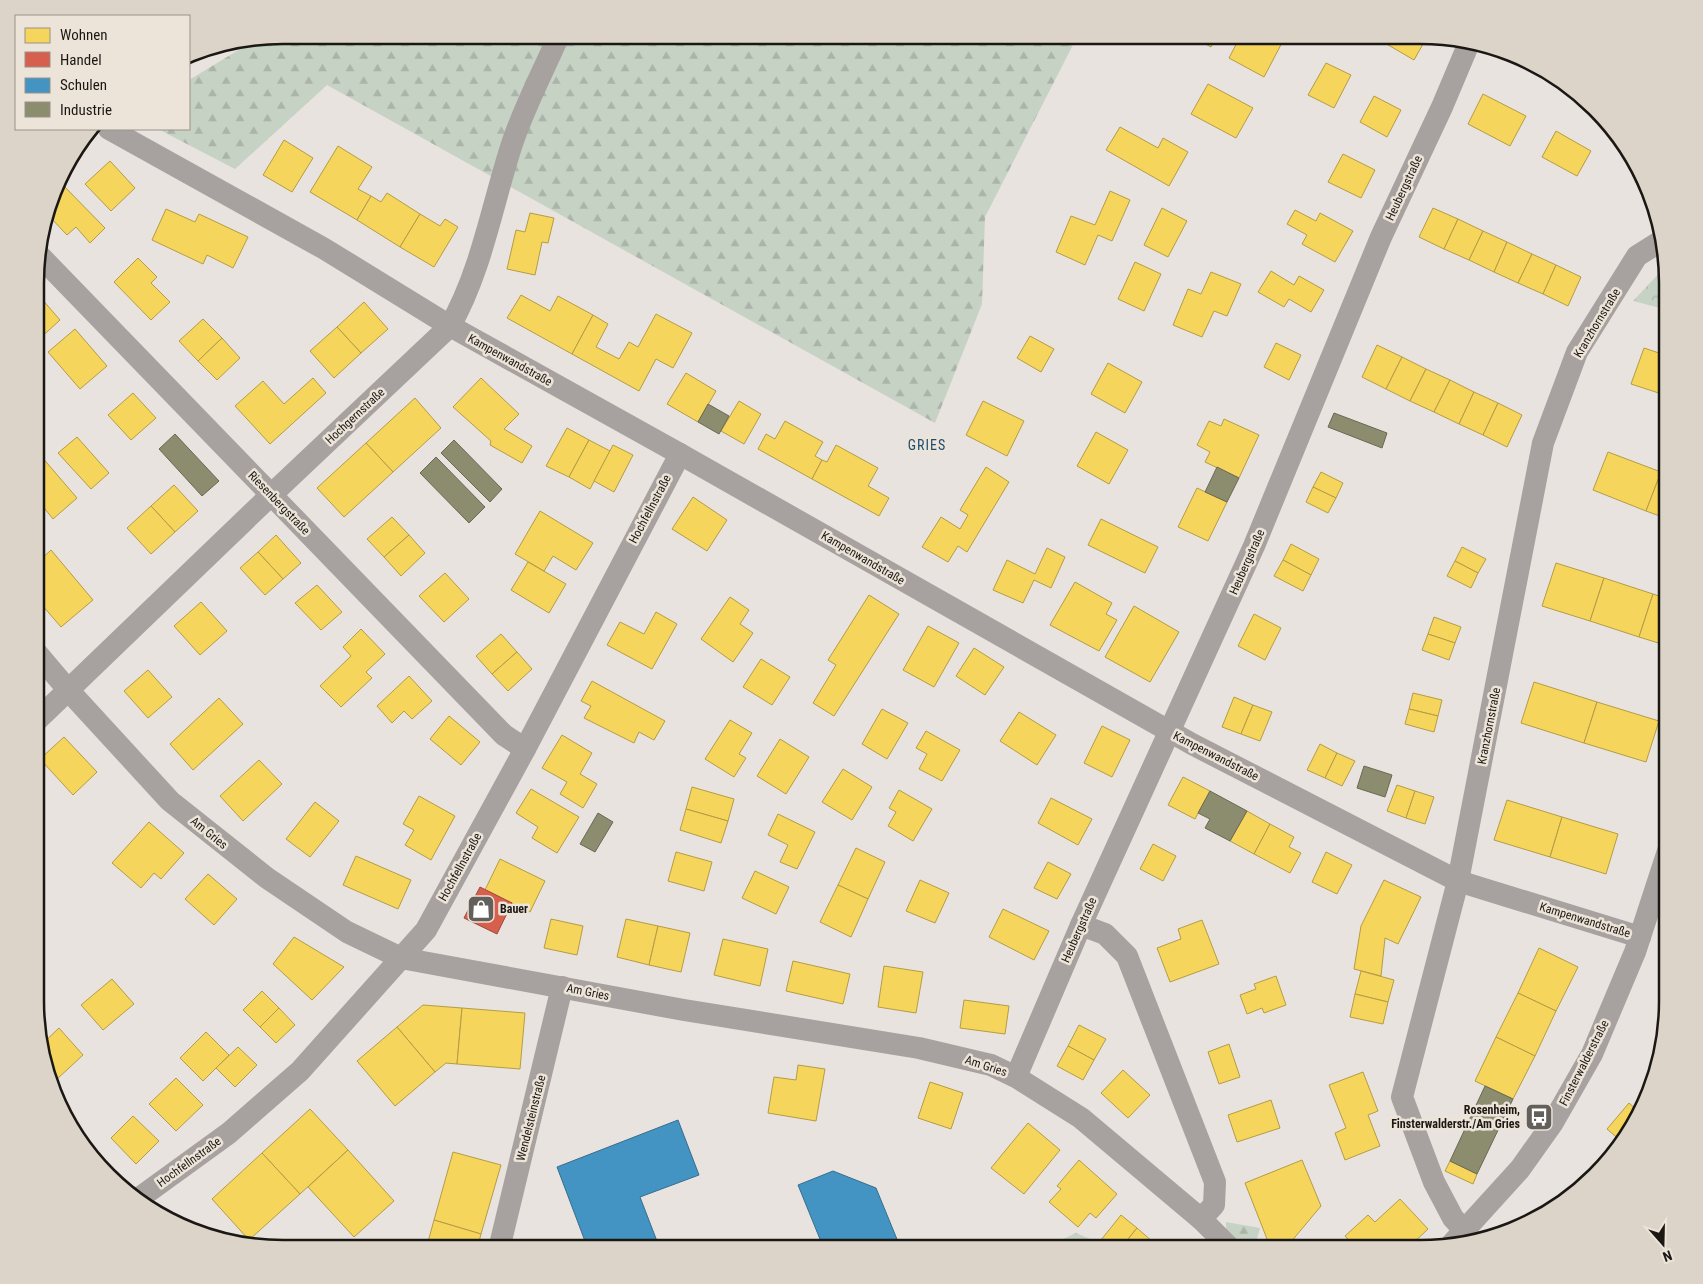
<svg xmlns="http://www.w3.org/2000/svg" width="1703" height="1284" font-family="'Roboto Condensed',sans-serif">
<defs>
<pattern id="forest-firs" width="22" height="20" patternUnits="userSpaceOnUse" patternTransform="scale(1.25)"><rect width="22" height="20" fill="#c6d2c4"/><path d="M5 1l3.5 6h-7zM16 11l3.5 6h-7z" fill="#aab4a8"/></pattern>
<pattern id="park-crowns" width="20" height="18" patternUnits="userSpaceOnUse" patternTransform="scale(1.25)"><rect width="20" height="18" fill="#c6d2c4"/><path d="M2 6a3 3 0 1 1 6 0M12 15a3 3 0 1 1 6 0" fill="none" stroke="#aab4a8"/></pattern>
</defs>
<rect width="100%" height="100%" fill="#e8e3de"/>
<g fill="url(#forest-firs)">
<polygon points="283,35 1086,35 1076,39 985,217 982,304 935,423 327,85 235,169 158,129 189,129 189,80 255,40"/>
<polygon points="1226,1222 1260,1228 1254,1249 1226,1249"/>
<polygon points="1076,1233 1095,1241 1096,1249 1042,1249"/>
</g>
<polygon fill="url(#park-crowns)" points="1666,266 1668,310 1633,301"/>
<g fill="#f6d55c" stroke="#b49c46">
<polygon points="1189,35 1217,35 1211,47"/>
<polygon points="1241,35 1277,35 1284,39 1264,77 1229,58"/>
<polygon points="1371,35 1425,36 1427,37 1414,60"/>
<polygon points="1326,63 1351,75 1334,108 1308,95"/>
<polygon points="1208,84 1253,108 1236,138 1191,114"/>
<polygon points="1483,94 1526,116 1510,146 1468,124"/>
<polygon points="1374,96 1401,110 1387,137 1360,122"/>
<polygon points="1120,127 1158,148 1163,138 1188,152 1169,186 1106,150"/>
<polygon points="1556,131 1591,151 1577,176 1542,157"/>
<polygon points="284,140 313,158 292,192 263,175"/>
<polygon points="338,146 372,167 358,189 371,196 357,220 310,192"/>
<polygon points="1343,154 1375,170 1361,198 1328,182"/>
<polygon points="110,161 135,188 111,211 85,184"/>
<polygon points="1643,176 1654,209 1653,210 1635,181"/>
<polygon points="60,182 105,228 90,243 76,227 67,235 49,216"/>
<polygon points="1110,191 1130,200 1112,241 1098,235 1085,265 1056,252 1071,216 1095,225"/>
<polygon points="387,193 420,214 400,247 357,220 371,196 381,202"/>
<polygon points="1162,208 1187,221 1168,257 1144,245"/>
<polygon points="1433,208 1458,219 1444,249 1419,237"/>
<polygon points="166,209 195,222 199,214 248,237 233,268 207,255 203,264 152,240"/>
<polygon points="1295,210 1316,221 1320,213 1353,231 1335,262 1302,244 1307,235 1287,224"/>
<polygon points="530,213 554,218 548,243 542,242 535,275 507,269 516,230 525,232"/>
<polygon points="420,214 440,226 445,219 458,227 434,267 400,247"/>
<polygon points="1458,219 1483,231 1469,260 1444,249"/>
<polygon points="1483,231 1507,242 1494,272 1469,260"/>
<polygon points="1507,242 1532,254 1518,283 1494,272"/>
<polygon points="1532,254 1556,265 1543,294 1518,283"/>
<polygon points="138,258 157,277 151,283 170,302 151,320 114,282"/>
<polygon points="1135,262 1161,274 1144,311 1118,299"/>
<polygon points="1556,265 1581,277 1568,306 1543,294"/>
<polygon points="1271,271 1294,285 1299,276 1324,290 1311,312 1289,299 1284,307 1258,292"/>
<polygon points="1211,272 1241,284 1227,316 1214,311 1202,337 1173,325 1188,289 1201,294"/>
<polygon points="521,295 550,311 558,296 593,315 572,354 507,318"/>
<polygon points="41,298 60,320 37,341 37,301"/>
<polygon points="364,302 388,329 361,353 337,327"/>
<polygon points="656,314 692,333 673,368 656,359 639,391 572,354 593,315 608,324 596,347 619,359 629,342 638,347"/>
<polygon points="203,319 222,338 198,361 179,341"/>
<polygon points="337,327 361,353 334,378 310,351"/>
<polygon points="75,329 107,366 80,389 48,352"/>
<polygon points="1030,336 1054,349 1041,372 1017,358"/>
<polygon points="222,338 240,358 217,380 198,361"/>
<polygon points="1276,343 1301,355 1289,380 1264,367"/>
<polygon points="1377,345 1402,357 1386,389 1362,377"/>
<polygon points="1644,348 1668,356 1668,396 1631,384"/>
<polygon points="1402,357 1426,369 1410,401 1386,389"/>
<polygon points="1108,363 1142,382 1125,413 1091,394"/>
<polygon points="1426,369 1450,380 1434,412 1410,401"/>
<polygon points="686,373 716,391 698,422 667,404"/>
<polygon points="313,378 326,393 270,444 235,406 263,381 284,404"/>
<polygon points="481,378 519,414 504,429 532,446 522,463 490,445 491,441 453,407"/>
<polygon points="1450,380 1474,392 1459,424 1434,412"/>
<polygon points="1474,392 1498,403 1483,435 1459,424"/>
<polygon points="133,393 156,418 131,440 108,415"/>
<polygon points="415,398 441,428 393,472 366,443"/>
<polygon points="739,401 761,414 744,444 721,431"/>
<polygon points="983,401 1024,421 1007,456 966,435"/>
<polygon points="1498,403 1522,415 1507,447 1483,435"/>
<polygon points="1224,419 1259,435 1239,478 1205,462 1210,452 1197,445 1209,421 1221,426"/>
<polygon points="785,421 823,442 815,456 822,460 812,479 758,449 766,434 775,439"/>
<polygon points="567,428 589,440 569,477 546,466"/>
<polygon points="1096,432 1128,450 1109,484 1077,466"/>
<polygon points="77,437 109,473 91,489 58,453"/>
<polygon points="589,440 610,451 590,489 569,477"/>
<polygon points="366,443 393,472 344,517 317,488"/>
<polygon points="613,445 633,455 614,492 594,481"/>
<polygon points="836,445 878,468 868,486 889,498 879,516 812,479 822,460 827,462"/>
<polygon points="1608,452 1661,472 1646,511 1593,490"/>
<polygon points="41,456 77,498 53,519 37,499 37,460"/>
<polygon points="986,467 1009,482 967,552 958,546 948,562 922,547 941,517 960,529 968,515 960,510"/>
<polygon points="1321,472 1343,483 1336,498 1313,487"/>
<polygon points="1661,472 1668,474 1668,519 1646,511"/>
<polygon points="174,485 198,511 175,532 151,506"/>
<polygon points="1313,487 1336,498 1328,513 1306,502"/>
<polygon points="1197,488 1227,502 1208,541 1178,527"/>
<polygon points="693,497 727,520 707,551 672,529"/>
<polygon points="151,506 175,532 151,554 127,528"/>
<polygon points="540,511 593,543 576,570 553,556 544,571 515,554"/>
<polygon points="392,517 409,535 384,557 367,539"/>
<polygon points="1101,519 1158,547 1145,573 1088,545"/>
<polygon points="276,535 301,563 283,579 258,552"/>
<polygon points="409,535 425,553 401,576 384,557"/>
<polygon points="1291,544 1319,559 1311,575 1283,560"/>
<polygon points="1462,547 1486,559 1478,573 1455,561"/>
<polygon points="1047,548 1065,557 1051,588 1034,580 1023,603 993,590 1007,560 1035,574"/>
<polygon points="51,550 93,600 61,627 36,598 37,563"/>
<polygon points="258,552 283,579 265,595 240,568"/>
<polygon points="1283,560 1311,575 1303,591 1274,576"/>
<polygon points="1455,561 1478,573 1471,588 1447,576"/>
<polygon points="528,562 566,584 549,613 511,590"/>
<polygon points="1556,563 1604,578 1590,621 1542,606"/>
<polygon points="445,573 469,599 444,622 419,596"/>
<polygon points="1604,578 1653,594 1639,637 1590,621"/>
<polygon points="1075,582 1112,603 1106,614 1117,620 1099,651 1050,625"/>
<polygon points="317,585 342,612 321,630 295,603"/>
<polygon points="1653,594 1668,599 1668,646 1639,637"/>
<polygon points="869,595 899,614 834,716 813,703 836,665 828,660"/>
<polygon points="730,597 749,610 740,624 753,633 733,662 701,639"/>
<polygon points="201,602 227,631 200,655 174,626"/>
<polygon points="1134,606 1179,632 1150,682 1105,657"/>
<polygon points="656,612 677,624 652,669 607,645 620,622 644,634"/>
<polygon points="1254,614 1281,628 1265,660 1238,646"/>
<polygon points="1434,617 1461,627 1455,643 1428,634"/>
<polygon points="928,626 959,643 934,687 903,670"/>
<polygon points="361,629 385,654 366,672 372,678 341,707 320,686 351,656 343,647"/>
<polygon points="501,634 517,652 492,674 476,656"/>
<polygon points="1428,634 1455,643 1449,660 1422,650"/>
<polygon points="974,648 1004,667 985,695 956,676"/>
<polygon points="517,652 532,669 508,691 492,674"/>
<polygon points="761,659 790,677 772,705 743,687"/>
<polygon points="148,670 172,697 148,718 124,691"/>
<polygon points="409,676 432,701 412,719 404,711 392,723 377,706"/>
<polygon points="592,681 665,721 654,740 639,732 634,743 584,718 591,706 581,701"/>
<polygon points="1534,682 1597,702 1584,743 1521,723"/>
<polygon points="1413,693 1442,700 1438,716 1409,709"/>
<polygon points="1234,697 1253,705 1241,734 1222,727"/>
<polygon points="219,698 243,724 193,770 170,744"/>
<polygon points="1597,702 1659,721 1646,762 1584,743"/>
<polygon points="1253,705 1272,712 1260,741 1241,734"/>
<polygon points="882,709 908,723 887,759 862,744"/>
<polygon points="1409,709 1438,716 1434,732 1405,724"/>
<polygon points="1019,712 1056,735 1037,765 1000,741"/>
<polygon points="449,716 480,742 461,765 430,739"/>
<polygon points="730,720 752,733 739,754 746,758 734,777 705,759"/>
<polygon points="1102,726 1130,740 1112,777 1084,763"/>
<polygon points="926,731 960,750 942,781 919,769 927,754 916,748"/>
<polygon points="562,735 592,753 580,774 597,784 583,808 560,794 567,782 542,768"/>
<polygon points="64,737 97,772 73,795 40,759"/>
<polygon points="780,739 809,757 786,794 757,776"/>
<polygon points="1320,744 1337,753 1325,778 1307,770"/>
<polygon points="1337,753 1355,761 1342,786 1325,778"/>
<polygon points="259,760 282,784 243,821 220,796"/>
<polygon points="843,769 872,787 852,820 822,802"/>
<polygon points="1183,777 1210,791 1195,819 1168,805"/>
<polygon points="1397,785 1415,791 1406,818 1387,811"/>
<polygon points="692,787 734,799 728,821 686,809"/>
<polygon points="531,789 579,817 557,853 532,838 538,827 516,813"/>
<polygon points="899,790 932,809 913,841 888,826 896,812 889,808"/>
<polygon points="1415,791 1434,797 1425,824 1406,818"/>
<polygon points="419,796 455,816 431,860 405,845 414,830 403,824"/>
<polygon points="1051,798 1092,819 1078,845 1038,823"/>
<polygon points="1507,800 1562,817 1550,857 1494,840"/>
<polygon points="315,802 339,821 310,857 286,839"/>
<polygon points="686,809 728,821 721,843 680,830"/>
<polygon points="1247,811 1270,824 1254,854 1230,841"/>
<polygon points="778,814 815,832 797,869 780,862 788,845 768,835"/>
<polygon points="1562,817 1618,834 1606,874 1550,857"/>
<polygon points="149,822 184,853 161,879 154,873 141,888 112,863"/>
<polygon points="1270,824 1294,837 1289,847 1301,853 1290,873 1254,854"/>
<polygon points="1153,844 1176,856 1163,881 1140,869"/>
<polygon points="856,848 885,862 868,899 838,885"/>
<polygon points="676,852 712,862 704,891 668,881"/>
<polygon points="1326,852 1352,865 1337,894 1312,882"/>
<polygon points="356,856 411,880 398,909 343,885"/>
<polygon points="500,859 545,881 530,912 485,890"/>
<polygon points="1048,862 1071,874 1057,899 1034,888"/>
<polygon points="755,871 789,887 776,914 742,898"/>
<polygon points="208,874 237,899 214,925 185,899"/>
<polygon points="920,880 949,893 935,923 906,911"/>
<polygon points="1384,880 1421,897 1398,944 1385,938 1381,976 1354,969 1361,926"/>
<polygon points="838,885 868,899 851,937 820,922"/>
<polygon points="1003,909 1049,931 1034,960 989,937"/>
<polygon points="551,919 583,926 577,955 544,948"/>
<polygon points="626,919 658,926 649,965 617,957"/>
<polygon points="1202,920 1219,964 1170,982 1157,948 1181,939 1178,929"/>
<polygon points="658,926 690,933 681,972 649,965"/>
<polygon points="294,937 344,967 312,1000 273,964"/>
<polygon points="723,939 768,949 760,986 714,975"/>
<polygon points="1539,948 1578,967 1556,1011 1518,993"/>
<polygon points="793,961 850,974 843,1004 786,991"/>
<polygon points="884,966 923,972 916,1013 878,1007"/>
<polygon points="1361,971 1394,980 1388,1002 1355,994"/>
<polygon points="1276,976 1286,1005 1264,1013 1262,1008 1247,1014 1240,995 1256,989 1254,984"/>
<polygon points="112,979 134,1004 103,1030 81,1005"/>
<polygon points="262,991 279,1008 260,1027 243,1010"/>
<polygon points="1518,993 1556,1011 1535,1056 1496,1037"/>
<polygon points="1355,994 1388,1002 1383,1024 1350,1017"/>
<polygon points="964,1000 1009,1006 1005,1034 960,1028"/>
<polygon points="423,1005 462,1008 457,1064 446,1063 435,1072 397,1027"/>
<polygon points="279,1008 295,1025 276,1043 260,1027"/>
<polygon points="462,1008 525,1013 520,1069 457,1064"/>
<polygon points="1079,1025 1106,1039 1094,1060 1068,1046"/>
<polygon points="397,1027 435,1072 395,1106 357,1061"/>
<polygon points="59,1028 83,1055 56,1080 51,1073 43,1043"/>
<polygon points="206,1032 229,1055 203,1081 180,1058"/>
<polygon points="1496,1037 1535,1056 1513,1099 1475,1081"/>
<polygon points="1229,1044 1240,1077 1219,1084 1208,1052"/>
<polygon points="1068,1046 1094,1060 1083,1080 1057,1066"/>
<polygon points="238,1047 257,1065 235,1087 216,1068"/>
<polygon points="798,1065 825,1069 816,1121 768,1113 774,1077 796,1080"/>
<polygon points="1123,1070 1150,1095 1128,1118 1101,1093"/>
<polygon points="1363,1072 1378,1111 1368,1115 1380,1146 1345,1160 1335,1133 1346,1128 1329,1085"/>
<polygon points="176,1078 203,1105 176,1131 149,1104"/>
<polygon points="930,1082 963,1093 951,1129 918,1118"/>
<polygon points="1271,1100 1280,1128 1237,1142 1228,1115"/>
<polygon points="1629,1103 1639,1112 1621,1141 1607,1129"/>
<polygon points="310,1109 348,1150 300,1194 262,1153"/>
<polygon points="133,1116 159,1141 136,1164 111,1138"/>
<polygon points="1028,1123 1060,1150 1024,1194 991,1168"/>
<polygon points="348,1150 394,1201 354,1237 308,1187"/>
<polygon points="453,1152 501,1165 481,1234 434,1220"/>
<polygon points="262,1153 300,1194 249,1240 212,1199"/>
<polygon points="1079,1160 1117,1194 1096,1218 1090,1213 1078,1227 1049,1202 1061,1189 1057,1186"/>
<polygon points="1302,1160 1321,1206 1285,1249 1271,1249 1245,1183"/>
<polygon points="1450,1161 1477,1174 1473,1184 1445,1171"/>
<polygon points="1400,1199 1428,1229 1407,1249 1357,1249 1345,1236 1368,1215 1375,1222"/>
<polygon points="1121,1215 1137,1228 1120,1249 1101,1249 1097,1245"/>
<polygon points="434,1220 481,1234 477,1249 426,1249"/>
<polygon points="1137,1228 1153,1242 1147,1249 1120,1249"/>
</g>
<polygon fill="#d6604d" stroke="#9e4a3c" points="480,887 512,903 497,934 464,918"/>
<g fill="#4393c3" stroke="#376e8e">
<polygon points="678,1120 699,1175 640,1197 660,1249 588,1249 557,1167"/>
<polygon points="833,1171 876,1188 901,1249 824,1249 798,1185"/>
</g>
<g fill="#8c8c6e" stroke="#6a6953">
<polygon points="708,404 729,416 719,434 698,422"/>
<polygon points="1334,413 1387,433 1382,448 1328,427"/>
<polygon points="175,434 219,481 202,496 159,449"/>
<polygon points="454,440 502,489 490,502 441,453"/>
<polygon points="436,457 485,507 469,523 420,473"/>
<polygon points="1217,467 1239,478 1227,502 1205,492"/>
<polygon points="1364,766 1392,775 1385,797 1357,788"/>
<polygon points="1210,791 1247,811 1230,841 1205,828 1210,819 1198,813"/>
<polygon points="598,813 613,822 595,852 580,844"/>
<polygon points="1485,1086 1513,1099 1477,1174 1450,1161"/>
</g>
<g fill="none" stroke-linecap="round" stroke-linejoin="round">
<g stroke="#a7a29f" stroke-width="22">
<polyline points="109,129 323,248 450,326 680,454 1192,744 1458,881 1640,937"/>
<polyline points="37,253 504,735 525,749"/>
<polyline points="36,652 69,691 170,801 267,878 347,932 401,958 684,1010 919,1048 991,1065 1016,1077 1081,1118 1201,1219 1231,1249"/>
<path d="M 36,721 L 271,495 L 450,326 C 481,272 492,206 511,147 C 523,109 543,72 559,35"/>
<polyline points="1081,925 1105,934 1127,956 1215,1182 1214,1205 1201,1219"/>
<polyline points="1016,1077 1081,925 1254,546 1381,237 1442,107 1469,43"/>
<polyline points="138,1199 229,1133 300,1071 426,930 525,749 680,454"/>
<polyline points="1464,1230 1453,1218 1434,1182 1402,1097 1458,881 1543,443 1577,352 1637,256 1664,239"/>
<polyline points="1450,1246 1520,1169 1552,1124 1592,1054 1635,952 1668,851"/>
<polyline points="499,1249 562,987"/>
</g>
</g>
<defs>
<g id="shop-square" transform="scale(1.4375)"><rect x="-9" y="-9" width="18" height="18" rx="4" fill="#635f5b" stroke="#ede4d9"/><path d="M-5-2.5h2.3a2.7 3.5 0 0 1 5.4 0H5L5.5 6h-11ZM-1.5-2.5h3a1.5 2.3 0 0 0-3 0Z" fill="#fff"/></g>
<g id="bus-square" transform="scale(1.4375)"><rect x="-9" y="-9" width="18" height="18" rx="4" fill="#635f5b" stroke="#ede4d9"/><path d="M-5-6H5V4H4V6H2V4H-2V6H-4V4H-5ZM-3.5-4V0h7V-4ZM-3.5 1.2v1.5H-2V1.2ZM2 1.2v1.5H3.5V1.2Z" fill="#fff"/></g>
</defs>
<g fill-rule="evenodd">
<use href="#shop-square" x="481" y="909"/>
<use href="#bus-square" x="1539" y="1117"/>
</g>
<g text-anchor="middle" stroke-width="5" stroke-linejoin="round" paint-order="stroke">
<g font-size="12" fill="#1b1814" stroke="#ede4d9">
<text transform="translate(1404 188) rotate(-65)" y="4">Heubergstraße</text>
<text transform="translate(1597 323) rotate(-59)" y="4">Kranzhornstraße</text>
<text transform="translate(510 360) rotate(29)" y="4">Kampenwandstraße</text>
<text transform="translate(355 416) rotate(-43)" y="4">Hochgernstraße</text>
<text transform="translate(279 503) rotate(46)" y="4">Riesenbergstraße</text>
<text transform="translate(650 509) rotate(-62)" y="4">Hochfellnstraße</text>
<text transform="translate(863 558) rotate(30)" y="4">Kampenwandstraße</text>
<text transform="translate(1247 562) rotate(-66)" y="4">Heubergstraße</text>
<text transform="translate(1489 726) rotate(-79)" y="4">Kranzhornstraße</text>
<text transform="translate(1216 756) rotate(27)" y="4">Kampenwandstraße</text>
<text transform="translate(209 833) rotate(39)" y="4">Am Gries</text>
<text transform="translate(460 867) rotate(-61)" y="4">Hochfellnstraße</text>
<text transform="translate(1585 920) rotate(17)" y="4">Kampenwandstraße</text>
<text transform="translate(1079 930) rotate(-66)" y="4">Heubergstraße</text>
<text transform="translate(588 992) rotate(11)" y="4">Am Gries</text>
<text transform="translate(1584 1063) rotate(-63)" y="4">Finsterwalderstraße</text>
<text transform="translate(986 1066) rotate(18)" y="4">Am Gries</text>
<text transform="translate(531 1118) rotate(-76)" y="4">Wendelsteinstraße</text>
<text transform="translate(189 1162) rotate(-36)" y="4">Hochfellnstraße</text>
</g>
<g font-size="12" font-weight="bold" fill="#1b1814" stroke="#ede4d9" text-anchor="start">
<text x="500" y="913">Bauer</text>
<text x="1520" y="1114" text-anchor="end">Rosenheim,<tspan x="1520" dy="14">Finsterwalderstr./Am Gries</tspan></text>
</g>
<g font-size="14" letter-spacing="1" fill="#1b4e72" stroke="#ede4d9">
<text x="927" y="450">GRIES</text>
</g>
</g>
<path d="M0 0H1703V1284H0ZM283 44H1420A239 239 0 0 1 1659 283V1001A239 239 0 0 1 1420 1240H283A239 239 0 0 1 44 1001V283A239 239 0 0 1 283 44Z" fill="#dcd4c9" fill-rule="evenodd"/>
<path fill="none" stroke="#1b1814" stroke-width="2.5" d="M283 44H1420A239 239 0 0 1 1659 283V1001A239 239 0 0 1 1420 1240H283A239 239 0 0 1 44 1001V283A239 239 0 0 1 283 44Z"/>
<rect x="15" y="15" width="175" height="115" fill="#ede4d9" stroke="#99928a"/>
<rect x="25" y="28" width="25" height="15" fill="#f6d55c" stroke="#99928a"/>
<text x="60" y="40" font-size="15" fill="#1b1814">Wohnen</text>
<rect x="25" y="52" width="25" height="15" fill="#d6604d" stroke="#99928a"/>
<text x="60" y="65" font-size="15" fill="#1b1814">Handel</text>
<rect x="25" y="78" width="25" height="15" fill="#4393c3" stroke="#99928a"/>
<text x="60" y="90" font-size="15" fill="#1b1814">Schulen</text>
<rect x="25" y="102" width="25" height="15" fill="#8c8c6e" stroke="#99928a"/>
<text x="60" y="115" font-size="15" fill="#1b1814">Industrie</text>
<g transform="translate(1663 1244) rotate(160)" stroke="#ede4d9" stroke-width="4" paint-order="stroke">
<path d="M0-4L9 19L0 12L-9 19Z" fill="#1b1814"/>
<text y="-8" font-size="14" font-weight="bold" text-anchor="middle" fill="#1b1814">N</text>
</g>
</svg>
